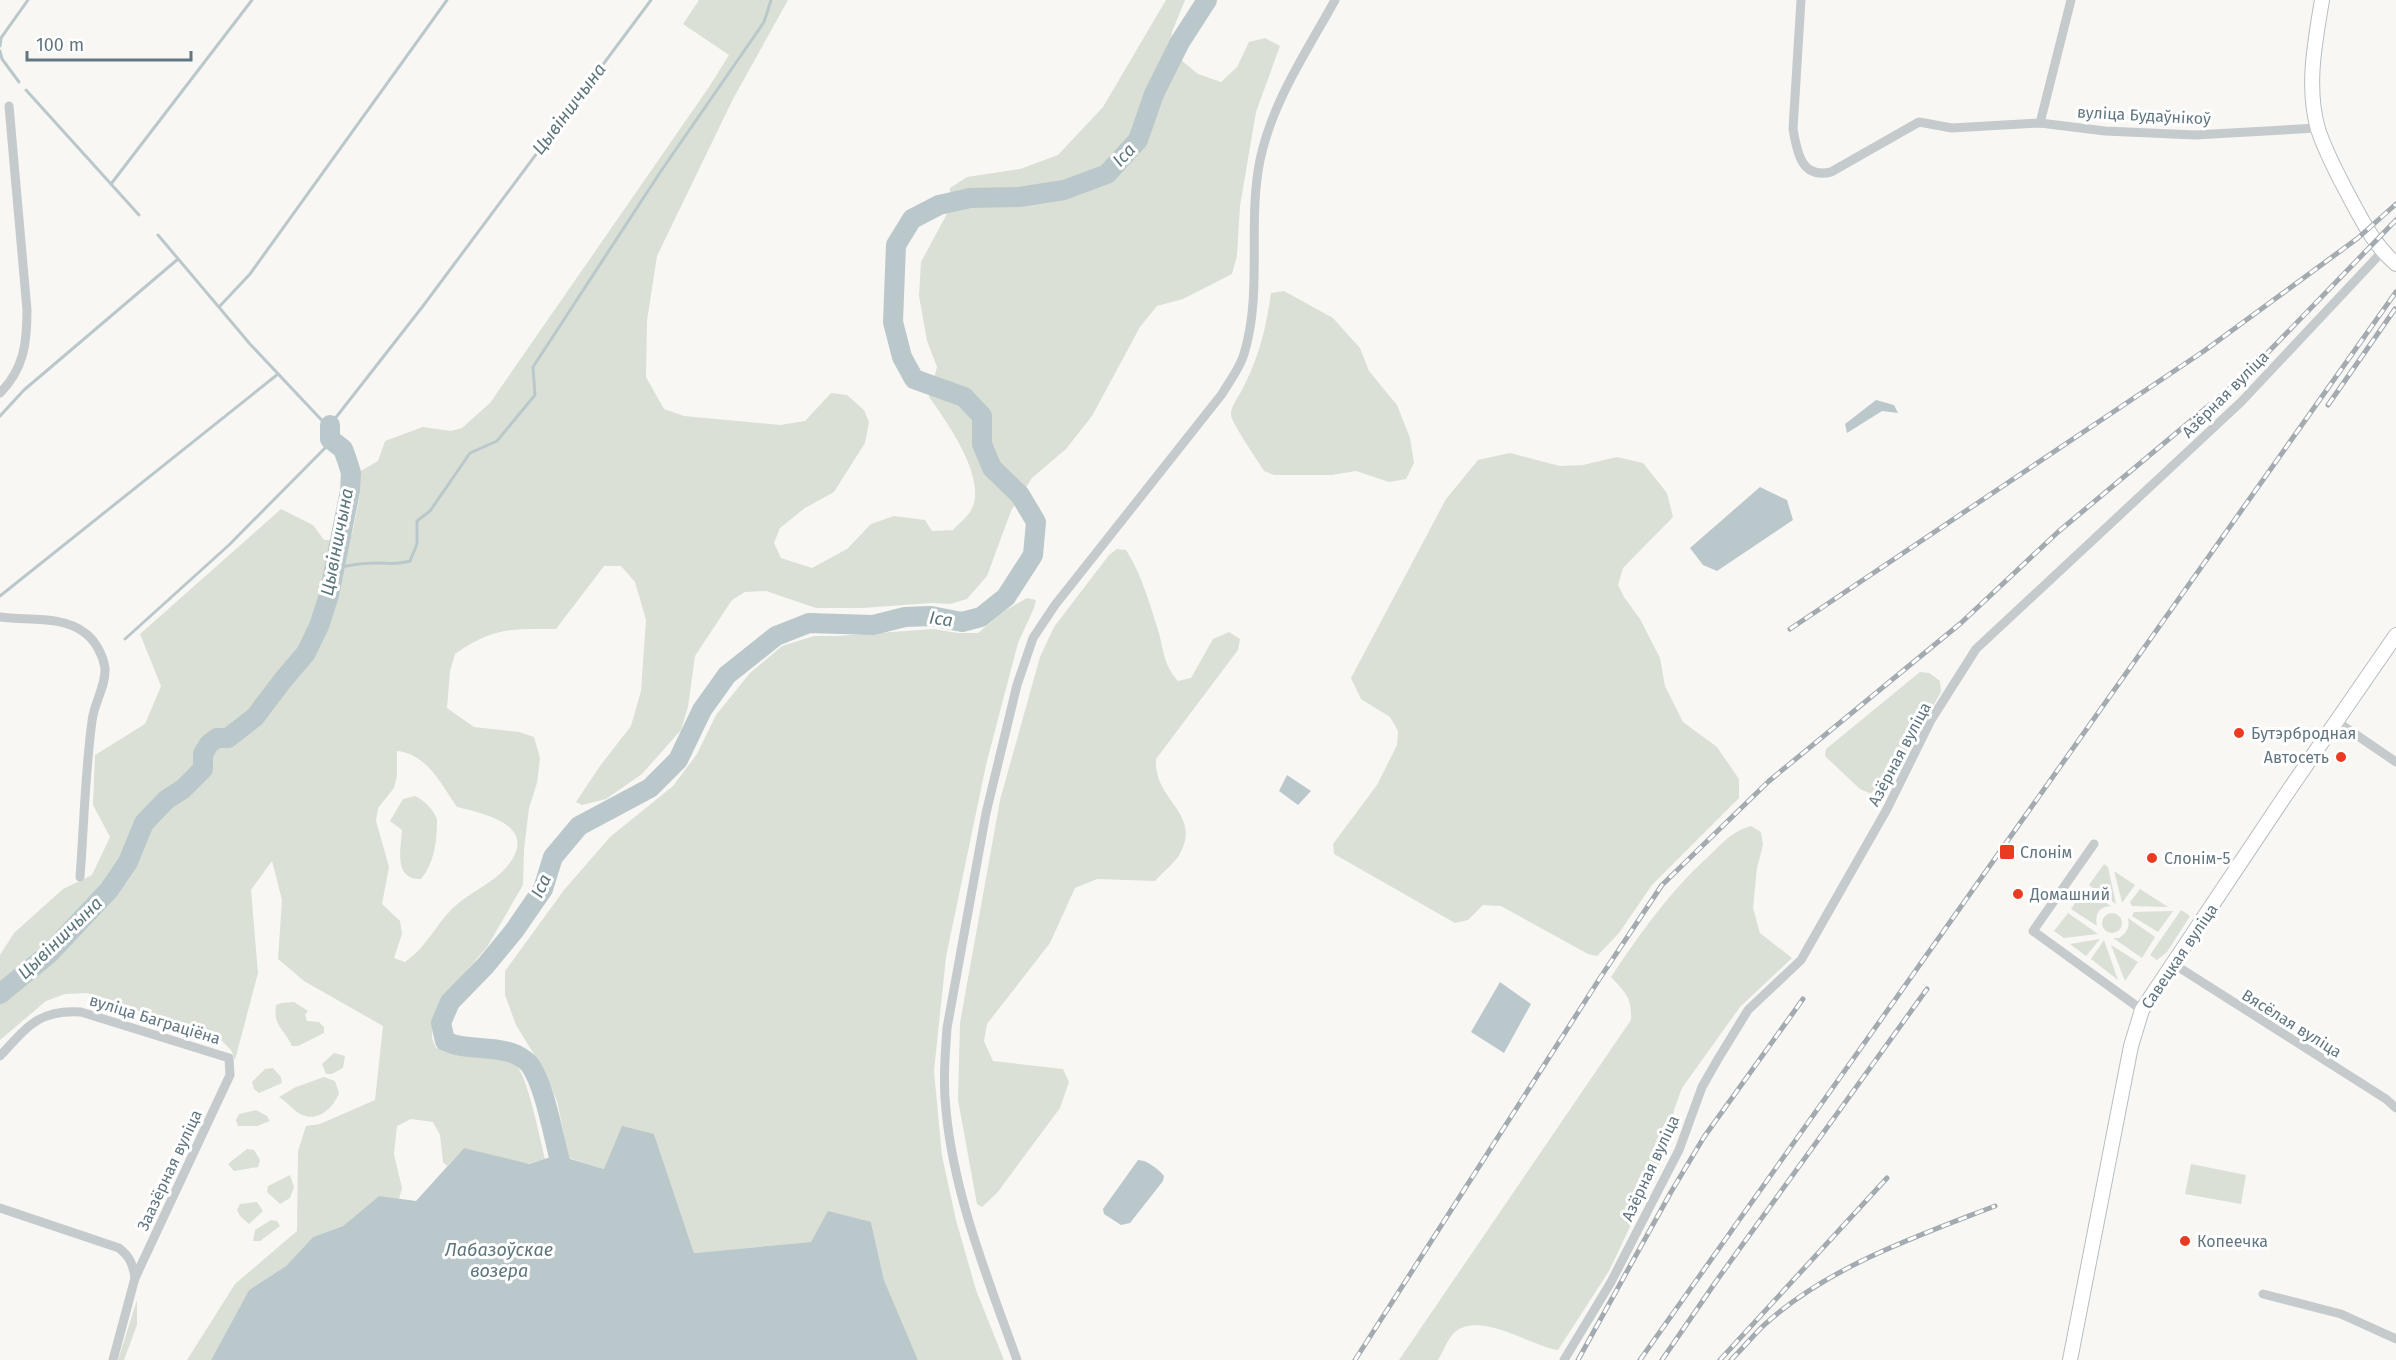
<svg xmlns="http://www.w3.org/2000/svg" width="2396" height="1360" font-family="'Fira Sans',sans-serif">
<rect width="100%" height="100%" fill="#f8f7f4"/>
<g fill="#dae0d5" fill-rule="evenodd">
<path d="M 699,0 L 788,0 L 733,99 L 657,256 L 647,321 L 646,377 L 664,409 L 684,416 L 780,425 L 805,421 L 831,393 L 847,395 L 864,410 L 869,422 L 865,443 L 834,492 L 805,508 L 780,528 L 774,543 L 781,558 L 812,568 L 847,549 L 871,524 L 894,516 L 925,520 L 932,531 L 953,530 C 958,524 965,519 970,512 C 990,482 947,422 929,397 L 937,367 L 927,341 L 919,296 L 921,262 L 949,210 L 950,188 L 967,177 L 1020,169 L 1058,155 L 1103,107 L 1166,0 L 1185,0 L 1172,32 L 1169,50 L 1198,74 L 1221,82 L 1237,67 L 1249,42 L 1265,38 L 1280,46 L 1256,112 L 1240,206 L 1237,256 L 1232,274 L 1183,299 L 1157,306 L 1140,327 L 1092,416 L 1066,449 L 1032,478 L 1011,511 L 987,576 L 967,599 L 950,604 L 931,603 L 863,608 L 816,608 L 766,591 L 745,592 L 732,600 L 695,656 L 688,707 L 681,730 L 642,774 L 606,799 L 582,805 L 576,802 L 600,766 L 631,726 L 641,691 L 646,620 L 635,582 L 621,566 L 604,566 L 556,629 C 511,629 494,627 455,654 L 450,671 L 447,708 L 474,727 L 519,732 L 534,737 L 540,758 L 537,783 L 529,808 L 524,850 L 523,885 L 487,947 L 443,998 L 433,1021 L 432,1038 L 436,1048 C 458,1056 479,1051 501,1056 C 506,1058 513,1061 517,1066 C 528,1079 540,1139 545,1159 L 527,1164 L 464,1148 L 447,1166 L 443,1162 L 440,1135 L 433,1122 L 411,1119 L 397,1126 L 394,1154 L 402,1188 L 399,1199 L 379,1196 L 343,1226 L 313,1237 L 286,1266 L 249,1290 L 211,1360 L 187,1360 L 235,1284 L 297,1231 L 298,1151 L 306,1126 L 320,1124 L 375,1100 L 383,1026 L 304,981 L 278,959 L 282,900 L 272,861 L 251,890 L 258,973 L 235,1060 L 231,1050 L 221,1040 L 87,993 L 65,994 L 46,1001 L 0,1040 L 0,955 L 14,933 L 63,889 L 92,875 L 110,837 L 93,805 L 95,755 L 145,724 L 161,686 L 140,634 L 281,509 L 313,525 L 324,540 L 337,540 L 352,534 L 360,494 L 359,472 L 378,461 L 385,441 L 423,427 L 451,431 L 462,428 L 490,403 L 709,87 L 729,55 L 683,24 ZM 397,751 C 427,754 441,784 457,807 C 491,815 543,828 503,871 C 489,885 469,893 454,907 C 436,924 426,948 405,962 L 394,958 L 402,934 L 400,921 L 382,904 L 389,867 L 376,821 L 378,808 L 394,788 L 397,776 Z"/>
<path d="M 1284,291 L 1333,318 L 1360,348 L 1369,371 L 1397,405 L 1410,438 L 1414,463 L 1406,479 L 1389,482 L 1356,471 L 1332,475 L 1274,475 L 1264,471 C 1257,459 1232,424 1231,415 C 1230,408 1238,397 1242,390 C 1259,357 1266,329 1271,293 Z"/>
<polygon points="1510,453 1560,466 1583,465 1617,457 1643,463 1667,493 1673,517 1623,568 1618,585 1624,597 1640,619 1660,658 1665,686 1683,722 1717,747 1739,779 1739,798 1652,885 1619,933 1597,956 1588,954 1501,906 1483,905 1468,920 1455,923 1334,854 1333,844 1377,785 1397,745 1398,731 1390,717 1361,699 1351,678 1446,499 1478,460"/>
<path d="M 1117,549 L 1126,550 C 1142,575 1150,605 1159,633 C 1164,653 1164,665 1178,681 L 1191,678 L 1213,639 L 1229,632 L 1240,639 L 1238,650 L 1156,759 C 1153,802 1205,813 1178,857 C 1172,865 1162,873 1155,881 L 1097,879 L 1075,888 L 1050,943 L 987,1024 L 984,1041 L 993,1061 L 1063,1069 L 1069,1082 L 1060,1108 L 997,1193 L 982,1207 L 977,1204 L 958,1100 L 960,1023 L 1000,800 L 1040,657 L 1054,627 L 1109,555 Z"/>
<polygon points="1027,598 1036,600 1034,608 1018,643 986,765 946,957 934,1071 942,1156 956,1220 976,1290 1004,1360 918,1360 884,1280 871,1222 811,1242 694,1253 654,1134 604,1169 569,1158 557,1101 543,1069 516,1025 505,995 505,971 564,890 610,837 673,786 697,754 716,715 750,673 782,646 814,636 837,636 933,629 958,633 978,633 1006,610"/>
<polygon points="1920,672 1929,673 1940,681 1941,692 1884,791 1869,793 1860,789 1825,756 1826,749"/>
<path d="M 415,796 C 424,800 433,809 437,819 C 437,840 435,862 421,879 C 393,880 401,848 402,830 L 390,821 L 403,799 Z"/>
<path d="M 1751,826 L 1761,832 L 1763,845 L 1757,868 L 1753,908 L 1760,933 L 1792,958 L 1740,1007 L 1682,1088 L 1674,1110 L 1671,1135 L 1662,1159 L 1609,1271 L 1558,1350 C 1531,1346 1481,1311 1455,1332 C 1448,1338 1443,1352 1438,1360 L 1399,1360 L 1631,1020 C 1632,998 1626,993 1611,977 C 1642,931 1669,892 1710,855 C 1723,842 1733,831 1751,826 Z"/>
<polygon points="2104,864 2108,867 2116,904 2089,885"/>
<polygon points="2114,871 2135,885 2122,903 2122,902"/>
<path d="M 2085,889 L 2111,906 C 2098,907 2095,914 2097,926 L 2071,909 Z"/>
<polygon points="2140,889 2168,907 2132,906 2130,902"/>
<polygon points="2181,910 2190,916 2167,952 2157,960 2150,955"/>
<polygon points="2173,911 2158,932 2132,916 2134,912"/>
<polygon points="2068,913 2098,934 2064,938 2054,931"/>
<circle cx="2112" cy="923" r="10"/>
<path d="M 2128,918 L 2155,937 L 2142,958 L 2113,938 L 2119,938 C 2127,933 2130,927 2128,918 Z"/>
<polygon points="2100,939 2086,956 2070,944"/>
<polygon points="2104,940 2118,980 2091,959"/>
<polygon points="2111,945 2138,962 2125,981"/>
<path d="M 294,1002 L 308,1011 L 305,1015 L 307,1021 L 319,1022 L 324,1027 L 324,1033 L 298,1046 L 292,1046 C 284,1028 273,1027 276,1005 L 282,1003 Z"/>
<polygon points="334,1053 345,1056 343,1068 332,1074 326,1074 322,1064"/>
<polygon points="273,1068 281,1077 282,1083 259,1093 254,1089 252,1082 265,1069"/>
<path d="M 324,1077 L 335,1081 L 339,1093 C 334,1107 319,1122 302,1115 C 295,1112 287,1102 279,1097 L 296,1087 Z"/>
<polygon points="256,1110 267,1116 270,1121 257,1126 238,1126 236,1120 239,1114"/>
<polygon points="247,1149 254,1150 260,1160 258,1167 234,1171 228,1164"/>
<polygon points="2191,1164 2246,1175 2241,1204 2185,1194"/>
<polygon points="290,1175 294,1187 290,1198 280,1204 267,1192 268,1186"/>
<polygon points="257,1202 263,1211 249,1224 240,1216 237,1210 240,1204"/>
<polygon points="271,1220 277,1221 280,1226 260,1241 253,1241 255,1230"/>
<polygon points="137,1300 137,1325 124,1360 118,1360"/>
</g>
<g fill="#bac8cb">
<polygon points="1876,400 1894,405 1898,413 1882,411 1847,433 1845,424"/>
<polygon points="1760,487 1787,500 1793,520 1717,571 1703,565 1690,548"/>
<polygon points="1287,775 1311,791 1298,805 1279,791"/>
<polygon points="1500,982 1531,1004 1504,1053 1471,1032"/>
<polygon points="622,1126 654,1134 694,1253 811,1242 828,1211 871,1222 884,1280 918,1360 211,1360 249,1290 286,1266 313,1237 343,1226 379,1196 416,1201 464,1148 529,1164 557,1155 604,1169"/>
<path d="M 1138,1160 C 1147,1160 1158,1169 1164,1176 L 1163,1181 L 1130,1223 L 1121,1225 L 1104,1214 L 1103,1209 Z"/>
</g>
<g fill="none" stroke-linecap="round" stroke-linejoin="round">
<g stroke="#bac8cb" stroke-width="3">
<polyline points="0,46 1,38 28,0"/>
<polyline points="0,51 2,59 19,82"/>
<polyline points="26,90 139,215"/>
<polyline points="111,184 252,0"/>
<polyline points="158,235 250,344 330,429"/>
<polyline points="219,307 250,274 447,0"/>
<polyline points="0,416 24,390 178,259"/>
<polyline points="330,425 423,306 651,0"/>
<path d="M 334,569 C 348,565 362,563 377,563 C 389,563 397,565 410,561 L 417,544 L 417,521 L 430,511 L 470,453 L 497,441 L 535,395 L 533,367 L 661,171 L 764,22 L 771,0"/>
<polyline points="0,596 278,374"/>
<polyline points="125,639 229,545 332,441"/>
</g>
<g stroke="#bac8cb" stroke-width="20">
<polyline points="0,994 50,953 109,890 128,862 144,823 166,800 183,789 203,769 203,754 209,744 217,738 228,738 255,717 283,680 306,653 319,626 329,595 350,491 351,473 347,460 343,449 330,439 330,425"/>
<path d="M 565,1179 C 555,1149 547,1089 530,1065 C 526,1060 518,1055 512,1053 C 489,1045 466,1051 445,1041 L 441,1023 L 450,1002 L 486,965 L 514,931 L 543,889 L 553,857 L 579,826 L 650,788 L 678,760 L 702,710 L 727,675 L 776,636 L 809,623 L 873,625 L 905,617 L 931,616 L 962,622 L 981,617 L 1006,597 L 1033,555 L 1036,522 L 1020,495 L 992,468 L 982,444 L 982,416 L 964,397 L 914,379 L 902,357 L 893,322 L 896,245 L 912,219 L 939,205 L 970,198 L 1019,197 L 1064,190 L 1107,174 L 1138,140 L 1154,94 L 1180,42 L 1207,0"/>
</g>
<g stroke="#b7bec1" stroke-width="16">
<g id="secondary">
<path d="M 2322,0 C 2315,42 2306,87 2318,129 C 2326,154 2339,177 2351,200 C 2364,224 2375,246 2396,264"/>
<polyline points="2070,1360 2131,1046 2142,1010 2289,790 2396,635"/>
</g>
</g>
<g stroke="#c5cacc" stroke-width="9">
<path d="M 1801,0 L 1793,129 C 1797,152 1801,179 1831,172 L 1919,122 L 1952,128 L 2040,123 L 2105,131 L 2195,135 L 2318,128"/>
<polyline points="2040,123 2071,0"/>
<path d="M 0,393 C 24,369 27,343 27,310 L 9,106"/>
<path d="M 0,617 C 27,621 62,615 85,633 C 95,640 103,655 105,668 C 106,686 94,703 92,721 C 85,773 84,825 80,877"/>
<polyline points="2336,721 2396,762"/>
<polyline points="2094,844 2033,931 2142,1010"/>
<polyline points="2172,963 2386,1099 2396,1108"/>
<path d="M 0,1056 C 27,1027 39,1009 81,1012 L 229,1058 L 230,1075 L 135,1278"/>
<path d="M 0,1208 L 119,1248 C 130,1257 133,1264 135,1278 L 113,1360"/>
<polyline points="2263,1294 2341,1314 2396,1339"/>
<path d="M 1017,1360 C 988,1279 954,1196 946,1110 C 943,1083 945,1056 947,1028 L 986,813 L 1017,685 L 1033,638 L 1055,605 L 1222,394 C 1229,382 1240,368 1244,354 C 1263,292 1247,224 1260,160 C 1272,102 1307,51 1335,0"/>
<polyline points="1564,1360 1611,1282 1679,1150 1702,1087 1718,1059 1748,1010 1801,960 1887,809 1931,720 1976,649 2241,402 2382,252"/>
</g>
<use href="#secondary" stroke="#fff" stroke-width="14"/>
<g stroke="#a3abb0" stroke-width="5">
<g id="rail">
<polyline points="2328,405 2395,309"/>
<polyline points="1790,629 2204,351 2358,238 2396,204"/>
<polyline points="1355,1360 1600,978 1662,885 1769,781 1961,623 2058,532 2249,372 2396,220"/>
<polyline points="1578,1360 1671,1192 1704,1137 1803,999"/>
<polyline points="1640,1360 2396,292"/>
<polyline points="1662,1360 1717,1280 1927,989"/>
<polyline points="1720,1360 1887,1178"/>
<path d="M 1731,1360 C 1742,1349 1752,1337 1763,1326 C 1827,1267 1915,1237 1995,1206"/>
</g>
</g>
<use href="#rail" stroke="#fff" stroke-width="3" stroke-dasharray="9" stroke-linecap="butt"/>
</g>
<g fill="#ea3b22" stroke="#fff" stroke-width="2">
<circle cx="2239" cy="733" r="6"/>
<circle cx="2341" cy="757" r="6"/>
<rect x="1999" y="844" width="16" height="16" rx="3"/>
<circle cx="2152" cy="858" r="6"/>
<circle cx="2018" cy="894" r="6"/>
<circle cx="2185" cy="1241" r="6"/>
</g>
<g text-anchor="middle" stroke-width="6" stroke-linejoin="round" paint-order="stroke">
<g font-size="16" fill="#617681" stroke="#fff">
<text transform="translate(2144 115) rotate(3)" y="6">вуліца Будаўнікоў</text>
<text transform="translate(2225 394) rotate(-45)" y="6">Азёрная вуліца</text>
<text transform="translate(1899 754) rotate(-62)" y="6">Азёрная вуліца</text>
<text transform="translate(2179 956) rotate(-56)" y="6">Савецкая вуліца</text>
<text transform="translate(155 1019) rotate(17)" y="6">вуліца Баграціёна</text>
<text transform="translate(2292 1023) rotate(32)" y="6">Вясёлая вуліца</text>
<text transform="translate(1650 1168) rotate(-65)" y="6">Азёрная вуліца</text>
<text transform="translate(169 1170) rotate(-65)" y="6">Заазёрная вуліца</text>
</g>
<g font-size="16" fill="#617681" stroke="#fff" text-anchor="start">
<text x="2251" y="739">Бутэрбродная</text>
<text x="2329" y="763" text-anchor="end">Автосеть</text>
<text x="2020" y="858">Слонім</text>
<text x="2164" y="864">Слонім-5</text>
<text x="2030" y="900">Домашний</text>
<text x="2197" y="1247">Копеечка</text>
</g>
<g font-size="18" font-style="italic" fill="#5c767c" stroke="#fff">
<text transform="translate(569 109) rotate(-53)" y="6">Цывіншчына</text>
<text transform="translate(1124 155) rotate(-47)" y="6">Іса</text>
<text transform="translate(337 542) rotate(-79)" y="6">Цывіншчына</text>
<text transform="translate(941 619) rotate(8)" y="6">Іса</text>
<text transform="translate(541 886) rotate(-64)" y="6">Іса</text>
<text transform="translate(60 938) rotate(-44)" y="6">Цывіншчына</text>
<text x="499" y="1256">Лабазоўскае<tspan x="499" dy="21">возера</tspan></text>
</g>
</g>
<path d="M27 51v9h164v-9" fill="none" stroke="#617681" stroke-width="3"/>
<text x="36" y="51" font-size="18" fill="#617681" stroke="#ffffff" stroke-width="4.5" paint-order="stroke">100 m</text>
</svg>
